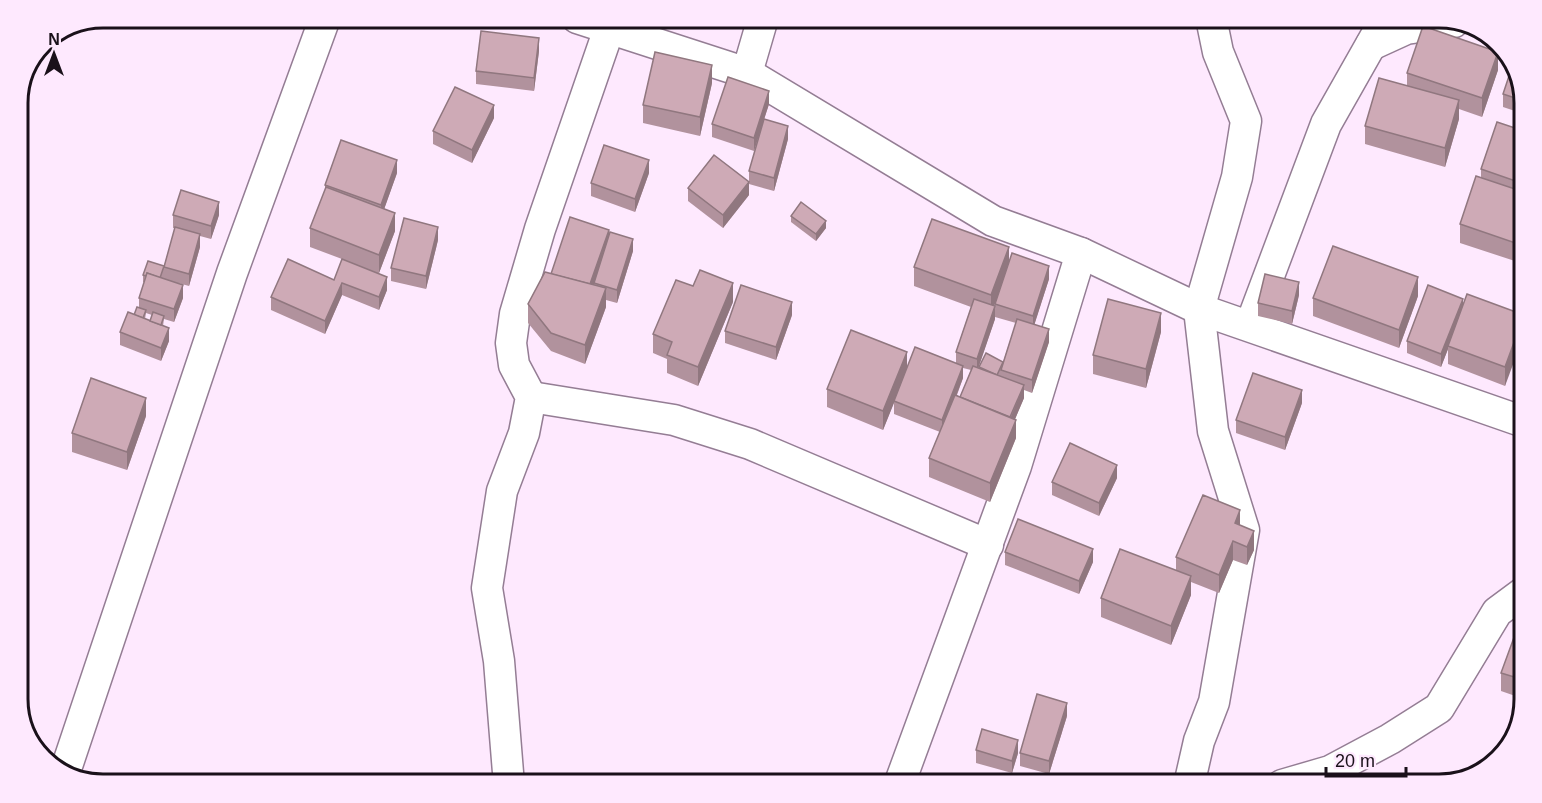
<svg xmlns="http://www.w3.org/2000/svg" width="1542" height="803" font-family="Arial,sans-serif">
<rect width="100%" height="100%" fill="#fee9fe"/>
<g fill="none" stroke-linecap="round" stroke-linejoin="round">
<g stroke="#947d94" stroke-width="33">
<g id="street">
<polyline points="577,18 747,73 993,221 1081,253 1199,309 1524,422"/>
<polyline points="1371,45 1406,29 1454,22"/>
<polyline points="747,73 763,18"/>
<polyline points="1255,313 1326,124 1386,18"/>
<polyline points="531,397 674,420 750,444 988,545"/>
<polyline points="64,775 232,273 325,18"/>
<polyline points="509,785 499,661 487,588 502,491 524,433 531,397 514,365 511,343 515,314 540,229 609,29"/>
<polyline points="899,785 1016,466 1081,253"/>
<polyline points="1189,785 1199,741 1214,702 1244,530 1213,431 1199,309 1237,177 1246,121 1218,52 1211,18"/>
<polyline points="1282,785 1330,771 1390,739 1439,708 1497,612 1524,592"/>
</g>
</g>
<use href="#street" stroke="#fff" stroke-width="30"/>
</g>
<g fill="#b1929d" fill-rule="evenodd">
<polygon points="539,51 534,91 476,84 476,71"/>
<polygon points="1498,70 1482,117 1459,109 1459,119 1445,167 1365,144 1365,126 1407,85 1407,73"/>
<polygon points="712,83 700,136 643,123 643,105"/>
<polygon points="1503,94 1524,98 1524,114 1503,107"/>
<polygon points="769,104 764,119 788,139 774,191 749,184 749,171 761,129 754,151 712,137 712,124"/>
<polygon points="494,118 472,163 433,144 433,131"/>
<polygon points="1524,131 1524,264 1460,243 1460,224 1481,177 1481,169"/>
<polygon points="397,173 384,209 395,231 379,273 387,290 379,310 342,295 325,334 271,310 271,297 334,280 342,259 310,247 310,228 325,190 325,185"/>
<polygon points="649,173 635,212 591,196 591,183"/>
<polygon points="688,188 749,195 723,228 688,201"/>
<path d="M 173,215 L 219,215 L 211,239 L 200,236 L 200,247 L 189,286 L 178,283 L 183,298 L 174,322 L 164,319 L 163,326 L 169,341 L 161,361 L 120,345 L 120,332 L 134,315 L 139,307 L 139,298 L 144,282 L 143,282 L 143,275 L 164,266 L 175,228 L 173,228 ZM 146,313 L 152,315 L 150,321 L 145,319 Z"/>
<polygon points="791,216 826,228 816,241 791,222"/>
<polygon points="609,236 633,251 617,303 606,300 606,307 585,364 551,351 528,323 528,304 551,274"/>
<polygon points="438,240 426,289 391,281 391,268"/>
<path d="M 1009,263 L 1049,279 L 1034,325 L 1049,342 L 1032,393 L 1024,390 L 1024,398 L 1015,419 L 1016,438 L 990,502 L 929,477 L 929,458 L 940,432 L 894,414 L 894,402 L 883,430 L 827,407 L 827,389 L 907,368 L 956,363 L 956,352 L 971,307 L 914,286 L 914,267 ZM 999,291 L 995,304 L 995,317 L 1016,323 L 1003,362 L 978,368 L 995,319 L 994,306 ZM 963,368 L 971,370 L 960,397 L 957,395 L 963,378 Z"/>
<polygon points="1299,295 1292,324 1258,316 1258,303"/>
<polygon points="1418,296 1399,348 1313,316 1313,298"/>
<polygon points="733,302 698,386 667,373 667,359 653,353 653,334"/>
<polygon points="1463,306 1524,315 1505,386 1448,364 1448,349 1441,367 1407,353 1407,341"/>
<polygon points="792,315 776,360 725,343 725,331"/>
<polygon points="1161,332 1146,388 1093,374 1093,355"/>
<polygon points="1302,403 1285,450 1236,433 1236,420"/>
<polygon points="146,416 127,470 72,452 72,433"/>
<polygon points="1117,478 1099,516 1052,495 1052,482"/>
<polygon points="1240,525 1254,550 1247,565 1233,560 1219,593 1191,582 1191,595 1171,645 1101,617 1101,598 1176,571 1176,557"/>
<polygon points="1005,552 1093,562 1079,594 1005,565"/>
<polygon points="1524,610 1524,699 1501,691 1501,673"/>
<polygon points="1067,716 1049,774 1020,766 1020,753"/>
<polygon points="976,750 1018,753 1012,773 976,763"/>
</g>
<g fill="#90777f">
<polygon points="539,38 539,51 534,91 534,78"/>
<polygon points="1498,52 1498,70 1482,117 1482,98"/>
<polygon points="712,65 712,83 700,136 700,117"/>
<polygon points="769,91 769,104 754,151 754,138"/>
<polygon points="1459,100 1459,119 1445,167 1445,148"/>
<polygon points="494,105 494,118 472,163 472,150"/>
<polygon points="788,126 788,139 774,191 774,178"/>
<polygon points="397,160 397,173 381,218 381,205"/>
<polygon points="649,160 649,173 635,212 635,199"/>
<polygon points="749,182 749,195 723,228 723,215"/>
<polygon points="219,202 219,215 211,239 211,226"/>
<polygon points="395,213 395,231 379,273 379,255"/>
<polygon points="826,221 826,228 816,241 816,234"/>
<polygon points="438,227 438,240 426,289 426,276"/>
<polygon points="609,230 609,243 594,283 594,285 588,289"/>
<polygon points="200,234 200,247 189,286 189,274"/>
<polygon points="633,239 633,251 617,303 617,290"/>
<polygon points="1009,247 1009,266 991,314 991,295"/>
<polygon points="1049,266 1049,279 1033,329 1033,316"/>
<polygon points="387,277 387,290 379,310 379,297"/>
<polygon points="1418,277 1418,296 1399,348 1399,330"/>
<polygon points="1299,282 1299,295 1292,324 1292,311"/>
<polygon points="342,283 342,295 325,334 325,321"/>
<polygon points="733,283 733,302 698,386 698,367"/>
<polygon points="183,285 183,298 174,322 174,309"/>
<polygon points="606,288 606,307 585,364 585,345"/>
<polygon points="1463,299 1463,312 1448,346 1448,349 1441,367 1441,354"/>
<polygon points="792,302 792,315 776,360 776,347"/>
<polygon points="995,306 995,319 977,372 977,359"/>
<polygon points="1161,313 1161,332 1146,388 1146,369"/>
<polygon points="1524,316 1524,335 1505,386 1505,367"/>
<polygon points="169,328 169,341 161,361 161,348"/>
<polygon points="1049,329 1049,342 1032,393 1032,380"/>
<polygon points="907,352 907,371 883,430 883,411"/>
<polygon points="963,366 963,378 942,433 942,420"/>
<polygon points="1024,385 1024,398 1010,431 1010,419"/>
<polygon points="1302,390 1302,403 1285,450 1285,437"/>
<polygon points="146,398 146,416 127,470 127,452"/>
<polygon points="1016,420 1016,438 990,502 990,483"/>
<polygon points="1117,465 1117,478 1099,516 1099,503"/>
<polygon points="1240,510 1240,529 1235,523"/>
<polygon points="1254,531 1254,550 1247,565 1247,547"/>
<polygon points="1233,541 1233,560 1219,593 1219,575"/>
<polygon points="1093,549 1093,562 1079,594 1079,581"/>
<polygon points="1191,576 1191,595 1171,645 1171,626"/>
<polygon points="1067,703 1067,716 1049,774 1049,761"/>
<polygon points="1018,740 1018,753 1012,773 1012,761"/>
</g>
<g fill="#ceaab6" stroke="#90777f" stroke-width="1.5">
<polygon points="1423,26 1498,52 1482,98 1407,73"/>
<polygon points="481,31 539,38 534,78 476,71"/>
<polygon points="655,52 712,65 700,117 643,105"/>
<polygon points="1513,64 1524,98 1524,101 1503,94"/>
<polygon points="728,77 769,91 754,138 712,124"/>
<polygon points="1379,78 1459,100 1445,148 1365,126"/>
<polygon points="455,87 494,105 472,150 433,131"/>
<polygon points="764,119 788,126 774,178 749,171"/>
<polygon points="1497,122 1524,131 1524,184 1481,169"/>
<polygon points="341,140 397,160 381,205 325,185"/>
<polygon points="604,145 649,160 635,199 591,183"/>
<polygon points="714,155 749,182 723,215 688,188"/>
<polygon points="1476,176 1524,192 1524,246 1460,224"/>
<polygon points="326,187 395,213 379,255 310,228"/>
<polygon points="181,190 219,202 211,226 173,215"/>
<polygon points="801,202 826,221 816,234 791,216"/>
<polygon points="570,217 609,230 590,284 551,274"/>
<polygon points="404,218 438,227 426,276 391,268"/>
<polygon points="932,219 1009,247 991,295 914,267"/>
<polygon points="175,227 200,234 189,274 164,267"/>
<polygon points="610,232 633,239 617,290 594,283"/>
<polygon points="1333,246 1418,277 1399,330 1313,298"/>
<polygon points="1012,253 1049,266 1033,316 995,304"/>
<polygon points="288,259 334,280 342,259 387,277 379,297 342,283 325,321 271,297"/>
<polygon points="148,261 164,266 160,278 147,273 146,276 143,275"/>
<polygon points="700,270 733,283 698,367 667,355 672,342 653,334 676,280 693,286"/>
<polygon points="545,272 606,288 585,345 551,333 528,304"/>
<polygon points="147,273 183,285 174,309 139,298"/>
<polygon points="1265,274 1299,282 1292,311 1258,303"/>
<polygon points="741,285 792,302 776,347 725,331"/>
<polygon points="1428,285 1463,299 1441,354 1407,341"/>
<polygon points="1467,294 1524,315 1505,367 1448,346"/>
<polygon points="974,299 995,306 977,359 956,352"/>
<polygon points="1108,299 1161,313 1146,369 1093,355"/>
<polygon points="137,307 146,310 143,318 134,315"/>
<polygon points="128,312 169,328 161,348 120,332"/>
<polygon points="153,312 164,316 161,325 150,321"/>
<polygon points="1017,319 1049,329 1032,380 1001,370"/>
<polygon points="851,330 907,352 883,411 827,389"/>
<polygon points="915,347 963,366 942,420 894,401"/>
<polygon points="986,353 1003,362 997,375 979,367"/>
<polygon points="973,366 1024,385 1010,417 960,397"/>
<polygon points="1253,373 1302,390 1285,437 1236,420"/>
<polygon points="91,378 146,398 127,452 72,433"/>
<polygon points="955,395 1016,420 990,483 929,458"/>
<polygon points="1070,443 1117,465 1099,503 1052,482"/>
<polygon points="1203,495 1240,510 1235,523 1254,531 1247,547 1233,541 1219,575 1176,557"/>
<polygon points="1018,519 1093,549 1079,581 1005,552"/>
<polygon points="1120,549 1191,576 1171,626 1101,598"/>
<polygon points="1524,610 1524,680 1501,673"/>
<polygon points="1037,694 1067,703 1049,761 1020,753"/>
<polygon points="982,729 1018,740 1012,761 976,750"/>
<polygon points="994,777 1017,785 991,785"/>
</g>
<path d="M0 0H1542V803H0ZM103 28H1439A75 75 0 0 1 1514 103V699A75 75 0 0 1 1439 774H103A75 75 0 0 1 28 699V103A75 75 0 0 1 103 28Z" fill="#fee9fe" fill-rule="evenodd"/>
<path fill="none" stroke="#1a111a" stroke-width="3" d="M103 28H1439A75 75 0 0 1 1514 103V699A75 75 0 0 1 1439 774H103A75 75 0 0 1 28 699V103A75 75 0 0 1 103 28Z"/>
<g transform="translate(54 54)" stroke="#fee9fe" stroke-width="4.5" paint-order="stroke">
<path d="M0-4.5L10 22L0 15L-10 22Z" fill="#1a111a"/>
<text y="-9" font-size="16" font-weight="bold" text-anchor="middle" fill="#1a111a">N</text>
</g>
<path d="M1326 767v9h80v-9" fill="none" stroke="#1a111a" stroke-width="3"/>
<text x="1335" y="767" font-size="18" fill="#1a111a" stroke="#fee9fe" stroke-width="4.5" paint-order="stroke">20 m</text>
</svg>
